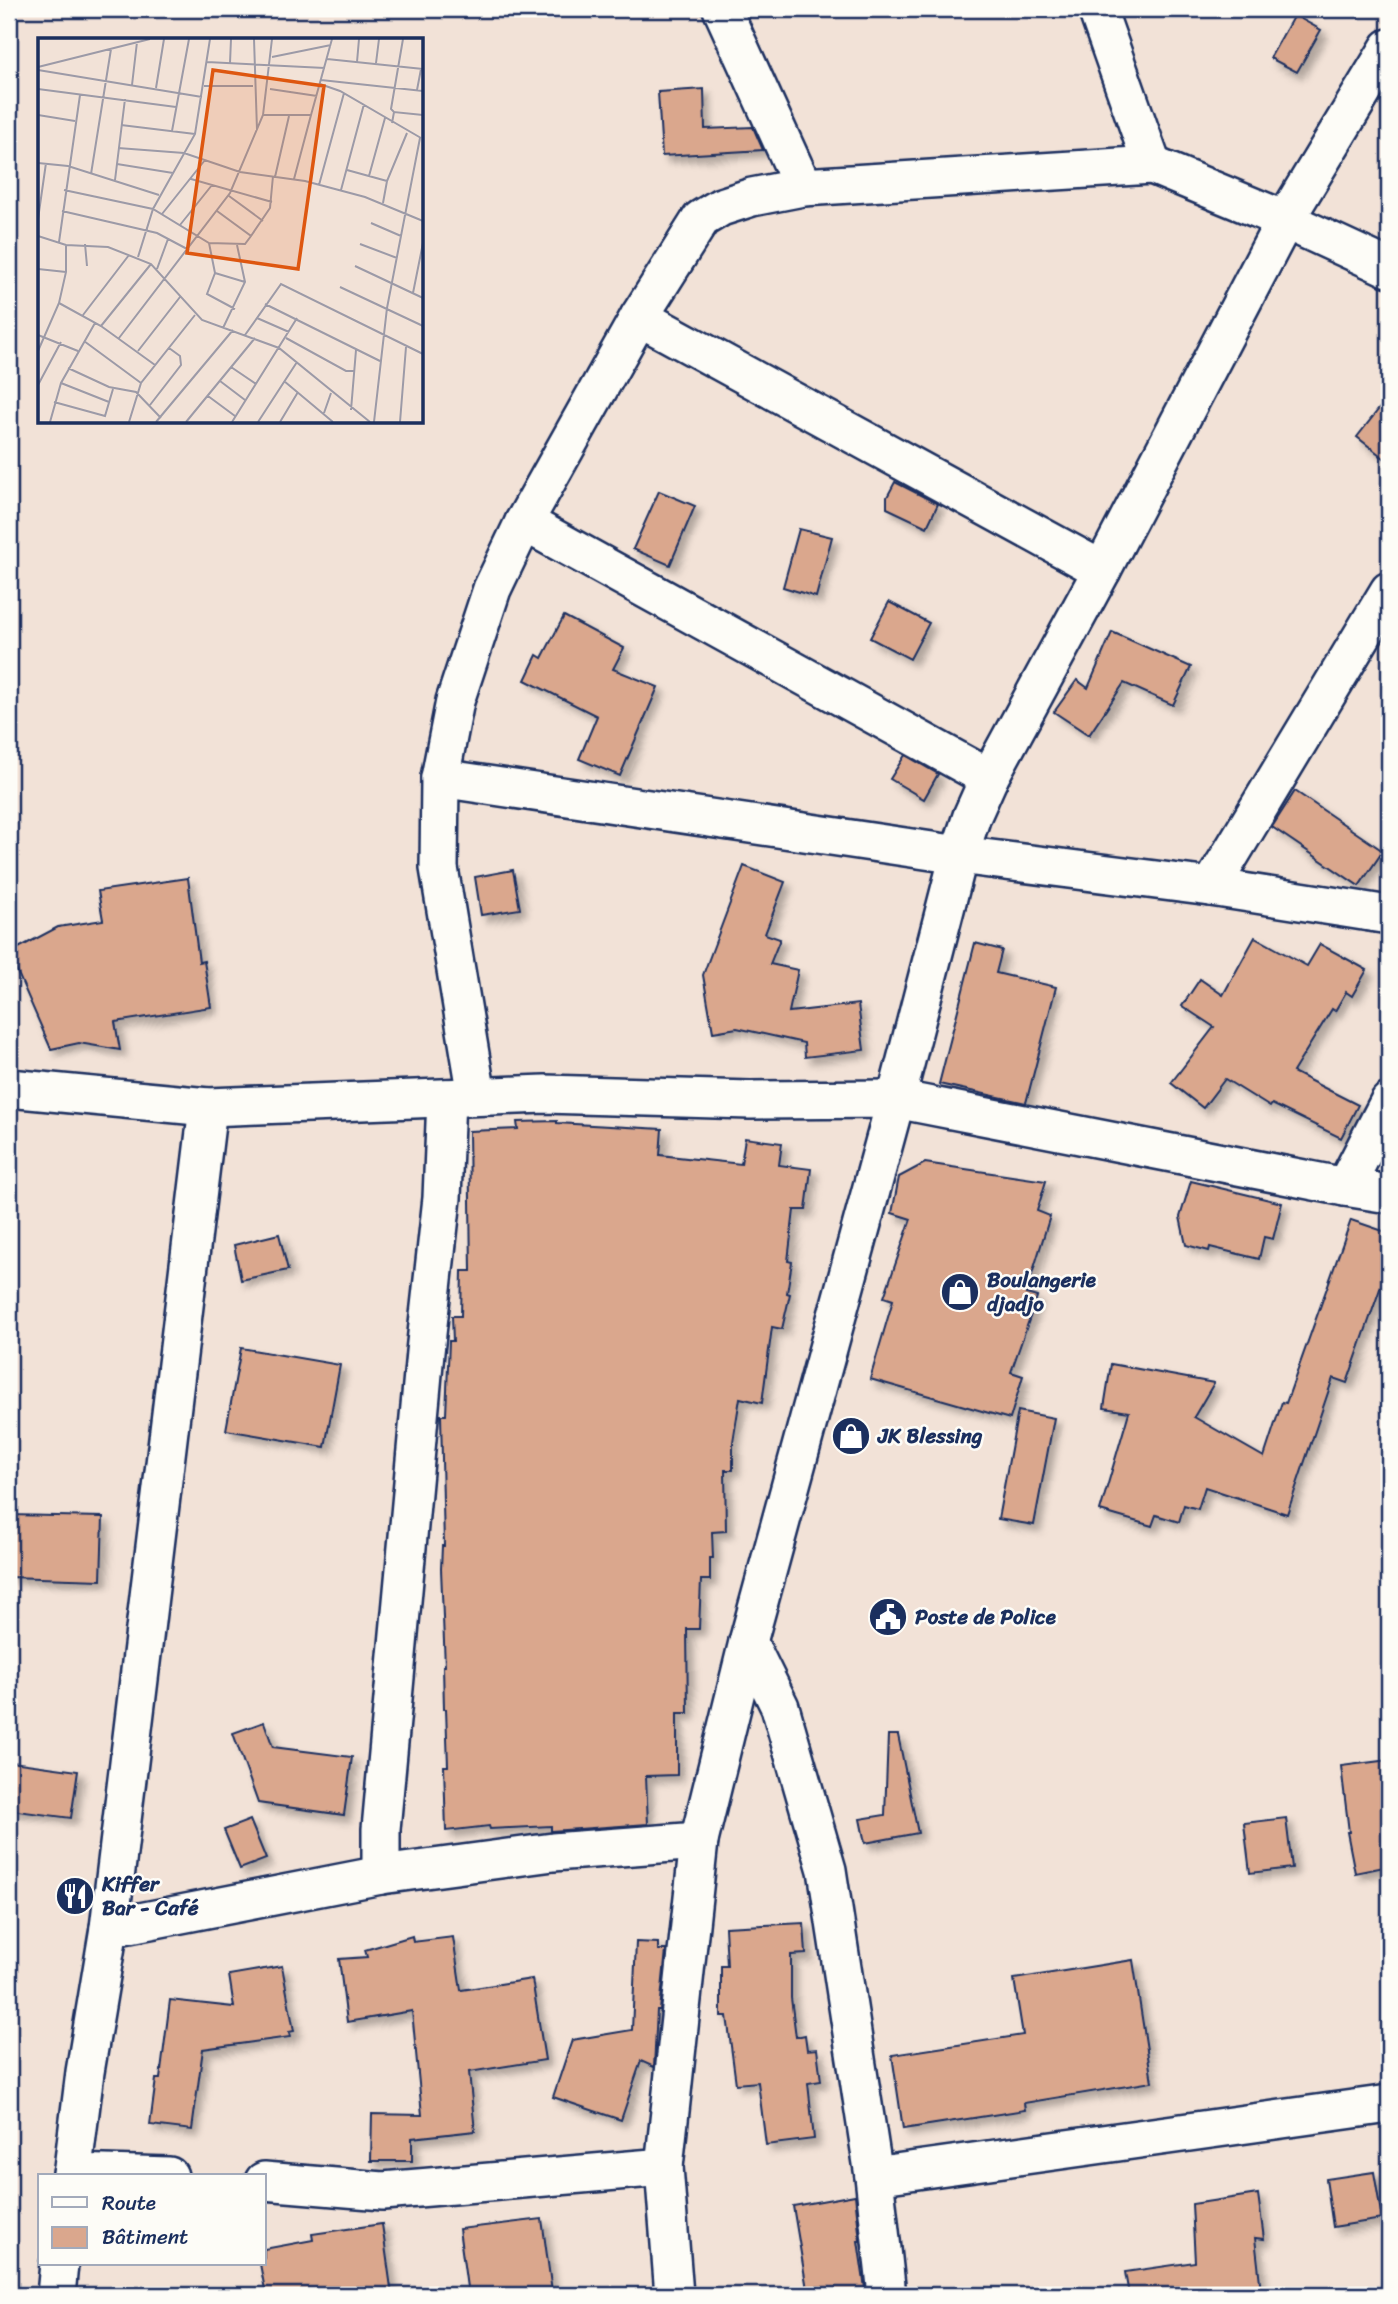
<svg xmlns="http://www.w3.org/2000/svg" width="1398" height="2304" font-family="Sriracha,sans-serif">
<defs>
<filter id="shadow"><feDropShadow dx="6" dy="6" stdDeviation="3.5" flood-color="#0004"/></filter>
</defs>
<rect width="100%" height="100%" fill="#f2e2d7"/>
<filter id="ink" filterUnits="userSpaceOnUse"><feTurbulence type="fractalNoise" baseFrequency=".0143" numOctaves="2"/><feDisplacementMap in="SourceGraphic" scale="14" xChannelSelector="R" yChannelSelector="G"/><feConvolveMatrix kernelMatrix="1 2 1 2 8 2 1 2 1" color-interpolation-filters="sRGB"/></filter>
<g filter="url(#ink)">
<g fill="#daa78d" stroke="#1b2f5e" stroke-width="2" filter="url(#shadow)">
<polygon points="1294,15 1321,30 1297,72 1270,58"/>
<polygon points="704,89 705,129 753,127 763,150 662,156 658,92"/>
<polygon points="1389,396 1389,462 1357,437"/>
<polygon points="895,482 938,504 927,527 887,508 887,497"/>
<polygon points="659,491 695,506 670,565 633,549"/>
<polygon points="799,529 832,537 816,597 783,587"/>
<polygon points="889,602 929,623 910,659 870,638"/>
<polygon points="564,616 624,648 613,669 658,687 620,776 579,759 597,716 525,680 537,655 542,658"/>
<polygon points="1112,632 1191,667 1173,705 1124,683 1089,735 1054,712 1077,680 1088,688"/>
<polygon points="905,755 938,774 924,799 890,779"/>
<polygon points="1295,791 1383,851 1359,886 1272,827"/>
<polygon points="744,866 785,882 765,934 780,939 770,964 798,970 789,1012 858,1004 864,1050 805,1057 804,1043 737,1028 713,1032 703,975"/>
<polygon points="513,870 520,909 481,915 475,877"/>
<polygon points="188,878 199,962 204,961 211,1007 115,1022 120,1050 79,1043 51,1049 9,953 58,927 103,920 98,891"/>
<polygon points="1255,937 1307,966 1320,944 1367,970 1352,996 1346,992 1335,1011 1332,1009 1293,1072 1358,1105 1341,1138 1272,1104 1270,1107 1225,1079 1203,1108 1171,1083 1214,1027 1182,1006 1200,979 1223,995"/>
<polygon points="975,943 1002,950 996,973 1056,987 1026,1103 939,1084"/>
<polygon points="557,1121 557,1123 662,1129 660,1155 741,1164 745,1138 782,1143 779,1165 811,1169 806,1210 794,1210 788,1261 792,1262 787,1293 790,1294 782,1329 772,1327 762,1403 740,1398 733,1442 733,1470 725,1470 726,1531 712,1532 713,1558 710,1558 710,1580 701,1580 699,1629 687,1629 688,1713 677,1713 677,1775 646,1776 648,1824 551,1831 551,1826 490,1829 489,1826 446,1831 444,1766 448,1766 446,1709 444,1709 443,1666 445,1666 441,1569 442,1546 444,1546 441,1415 446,1415 449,1341 453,1341 452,1316 461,1316 462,1271 471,1271 469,1131 518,1129 517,1122"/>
<polygon points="925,1163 1046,1181 1037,1211 1050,1216 1026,1294 1037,1297 1011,1372 1023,1376 1010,1419 870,1379 893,1300 884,1297 911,1219 892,1213 899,1177"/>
<polygon points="1191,1181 1282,1203 1273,1239 1264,1237 1259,1259 1210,1247 1209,1251 1186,1245 1180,1217"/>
<polygon points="1351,1220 1389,1233 1389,1263 1347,1383 1333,1378 1287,1514 1205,1487 1198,1509 1184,1505 1179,1522 1156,1515 1152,1526 1100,1511 1129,1412 1104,1408 1111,1364 1214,1383 1194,1417 1264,1457 1282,1402 1286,1403"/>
<polygon points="279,1234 288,1270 241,1280 234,1245"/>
<polygon points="241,1348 340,1365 325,1447 226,1430"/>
<polygon points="1018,1411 1054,1418 1034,1525 998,1519"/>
<polygon points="9,1515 103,1517 101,1580 9,1577"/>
<polygon points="264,1722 273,1747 352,1757 344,1815 258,1803 233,1733"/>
<polygon points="888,1735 898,1735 918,1833 865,1843 860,1819 885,1815"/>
<polygon points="1389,1760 1389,1866 1355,1873 1347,1832 1349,1832 1341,1766"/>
<polygon points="12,1762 78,1771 71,1818 9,1810"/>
<polygon points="1286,1818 1292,1868 1250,1873 1244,1823"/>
<polygon points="250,1820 266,1859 240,1869 224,1830"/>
<polygon points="804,1923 806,1954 791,1955 791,1998 796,2037 805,2035 807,2050 817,2049 821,2081 808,2083 814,2139 766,2145 758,2082 736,2084 727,2016 721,2016 721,1966 727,1966 725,1927"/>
<polygon points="412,1936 413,1942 453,1937 461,1990 532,1979 545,2060 469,2072 475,2131 412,2138 412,2161 371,2161 372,2114 422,2115 412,2011 347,2022 339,1959 367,1957 365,1950"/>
<polygon points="636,1942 658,1943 658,1950 666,1950 660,2010 657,2010 654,2067 641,2061 621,2120 553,2097 572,2040 632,2030"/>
<polygon points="1133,1960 1152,2082 1024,2103 1025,2110 903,2129 892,2055 1023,2035 1014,1979"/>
<polygon points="282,1966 294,2031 289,2032 290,2037 203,2049 192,2130 150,2125 156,2079 160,2079 170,2000 234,2007 229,1975"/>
<polygon points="1374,2172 1382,2219 1333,2227 1326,2179"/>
<polygon points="1258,2194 1264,2239 1255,2238 1261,2291 1217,2295 1129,2295 1125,2272 1195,2262 1192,2204"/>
<polygon points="855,2195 860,2241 858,2241 866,2295 808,2295 793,2206"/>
<polygon points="542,2219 552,2292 523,2295 468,2295 459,2229"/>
<polygon points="382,2224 392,2295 266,2295 260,2264 264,2264 264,2249 313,2240 312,2234"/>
</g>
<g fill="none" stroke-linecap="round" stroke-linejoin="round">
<g stroke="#1b2f5e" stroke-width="42">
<g id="minor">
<polyline points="722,9 803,187"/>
<polyline points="1097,9 1152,165"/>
<polyline points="524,522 989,778"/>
<polyline points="1102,570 639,317 701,219 721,207 752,197 803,187 1152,165 1285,220 1389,268"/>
<polyline points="440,778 959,855 1211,887 1389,915"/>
<polyline points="1211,887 1389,591"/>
<polyline points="9,1088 208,1107 545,1094 750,1100 896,1099 1345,1187 1389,1194"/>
<polyline points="477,1096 439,868 440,778 455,701 492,589 524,522 639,317"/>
<polyline points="1345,1187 1389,1102"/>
<polyline points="748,1642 780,1707 827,1870 874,2176 887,2295"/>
<polyline points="381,1875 381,1829 425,1352 442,1198 446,1098"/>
<polyline points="109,1928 208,1107"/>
<polyline points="72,2173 169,2176"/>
<polyline points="72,2176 85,2072 109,1928 381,1875 553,1852 699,1841"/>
<polyline points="874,2176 1389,2104"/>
<polyline points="264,2181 383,2191 664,2167"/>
<polyline points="56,2295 59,2264"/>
<polyline points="674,2295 664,2167 699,1841 748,1642 896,1099 959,855 972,816 989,778 1102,570 1285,220 1389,48"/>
</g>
</g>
<use href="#minor" stroke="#fdfcf7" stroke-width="37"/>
</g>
</g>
<defs>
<g id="shop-disc" transform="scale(2.0125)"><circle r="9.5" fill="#1b2f5e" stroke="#fdfcf7"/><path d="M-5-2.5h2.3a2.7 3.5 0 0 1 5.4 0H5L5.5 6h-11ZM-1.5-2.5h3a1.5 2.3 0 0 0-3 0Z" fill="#fff"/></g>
<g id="civic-disc" transform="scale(2.0125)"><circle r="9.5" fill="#1b2f5e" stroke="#fdfcf7"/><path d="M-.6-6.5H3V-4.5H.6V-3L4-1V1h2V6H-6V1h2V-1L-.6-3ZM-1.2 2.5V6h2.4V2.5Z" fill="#fff"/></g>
<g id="restaurant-disc" transform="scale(2.0125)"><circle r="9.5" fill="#1b2f5e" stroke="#fdfcf7"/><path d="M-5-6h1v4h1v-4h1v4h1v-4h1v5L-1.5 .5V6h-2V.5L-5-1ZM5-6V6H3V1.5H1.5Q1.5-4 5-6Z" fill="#fff"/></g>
</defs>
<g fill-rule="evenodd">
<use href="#shop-disc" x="960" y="1292"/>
<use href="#shop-disc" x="851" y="1436"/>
<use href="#civic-disc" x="888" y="1617"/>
<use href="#restaurant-disc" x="75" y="1896"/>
</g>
<g text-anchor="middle" stroke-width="5" stroke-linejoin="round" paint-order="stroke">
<g font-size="21" font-weight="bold" fill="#1b2f5e" stroke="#fdfcf7" text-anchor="start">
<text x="987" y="1287">Boulangerie<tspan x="987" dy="24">djadjo</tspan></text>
<text x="878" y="1443">JK Blessing</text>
<text x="915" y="1624">Poste de Police</text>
<text x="102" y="1891">Kiffer<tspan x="102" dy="24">Bar - Café</tspan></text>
</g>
</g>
<g transform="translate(38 38)">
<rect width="385" height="385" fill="#f2e2d7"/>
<path fill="none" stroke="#9c9aa7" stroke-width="2" d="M 216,1 L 219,92M 234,19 L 293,7M 289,21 L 385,31M 169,24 L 287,30M 319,24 L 321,1M 192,25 L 193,1M 338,25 L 341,1M 0,29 L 112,1M 0,32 L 164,59M 283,42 L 385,53M 282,46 L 302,53 L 383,100M 94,47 L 99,4M 166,48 L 215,48M 118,50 L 126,1M 0,51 L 138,69M 232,51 L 279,58M 379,52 L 383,31M 356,74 L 353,71 L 365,1M 0,77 L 37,83M 225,77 L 273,77 L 294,1M 354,85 L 356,74 L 385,77M 83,87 L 157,96M 134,93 L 151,1M 80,110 L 146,115 L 202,134 L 267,143 L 327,159 L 385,183M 0,125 L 30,128 L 121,157M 79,126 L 135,135M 309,132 L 349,143M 53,136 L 73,11M 331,138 L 347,80M 237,139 L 251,78M 153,141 L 234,164M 256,141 L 273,77M 77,142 L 87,61M 281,147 L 306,55M 26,152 L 115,171 L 171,205 L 207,206 L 213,198 L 179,173M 303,152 L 326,66M 191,158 L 225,183M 345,165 L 349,143 L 369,95M 24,173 L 119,195 L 151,212M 124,176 L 167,122M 0,181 L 8,125M 333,185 L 363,198M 142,187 L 174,147M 0,198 L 28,207 L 70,209 L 113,226 L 164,282 L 241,310 L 332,384M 213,198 L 232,170 L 235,138M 21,204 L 42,57M 171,205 L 177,235 L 169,256 L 197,271M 47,206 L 49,228M 322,206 L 359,220M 100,219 L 115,171 L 157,96 L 172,1M 317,228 L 385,260M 0,231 L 28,234M 119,231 L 130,201M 177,235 L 207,244M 302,249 L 385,288M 375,255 L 385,205M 21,265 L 63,288 L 117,327M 227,266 L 342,323M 45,277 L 91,217M 219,280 L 251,294M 63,288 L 113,226M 185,290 L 207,244 L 199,207M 0,297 L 40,313M 207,297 L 243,246 L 385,316M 81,300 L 192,155 L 225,77 L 234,1M 248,300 L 308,333 L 316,333M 46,303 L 103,345M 0,313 L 21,265 L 28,234 L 28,207M 100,313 L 142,259M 193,329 L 218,346M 30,330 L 71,349 L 98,354 L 123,380M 182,343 L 207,362M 246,343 L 295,384M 23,345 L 71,364M 0,347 L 23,304M 170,358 L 197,378M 16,364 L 67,378 L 75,351M 112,367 L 143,327 L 142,318 L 131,310M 313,372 L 318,312M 286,375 L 293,355M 12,384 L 23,345 L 57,285M 91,384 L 103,345 L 157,277M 118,384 L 195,292M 148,384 L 217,300M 194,384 L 259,280M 220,384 L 259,324M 242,384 L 260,354M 336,384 L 349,270 L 382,100M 362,384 L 368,309"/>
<path fill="#de5710" fill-opacity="0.15" stroke="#de5710" stroke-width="3.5" d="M 175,32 L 286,48 L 260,231 L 149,215 Z"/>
<rect width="385" height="385" fill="none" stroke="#1b2f5e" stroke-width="3.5"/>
</g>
<rect width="1398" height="2304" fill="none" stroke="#fdfcf7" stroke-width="35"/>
<rect x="18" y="18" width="1363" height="2269" fill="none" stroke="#1b2f5e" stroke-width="2.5" filter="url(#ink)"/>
<rect x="38" y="2174" width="228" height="91" fill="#fdfcf7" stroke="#a3aaba" stroke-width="2"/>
<rect x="52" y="2197" width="35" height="10" fill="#fdfcf7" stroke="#a3aaba" stroke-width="2"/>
<text x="102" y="2210" font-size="21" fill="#1b2f5e">Route</text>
<rect x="52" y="2227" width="35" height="21" fill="#daa78d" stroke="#a3aaba" stroke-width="2"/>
<text x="102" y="2244" font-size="21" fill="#1b2f5e">Bâtiment</text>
</svg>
